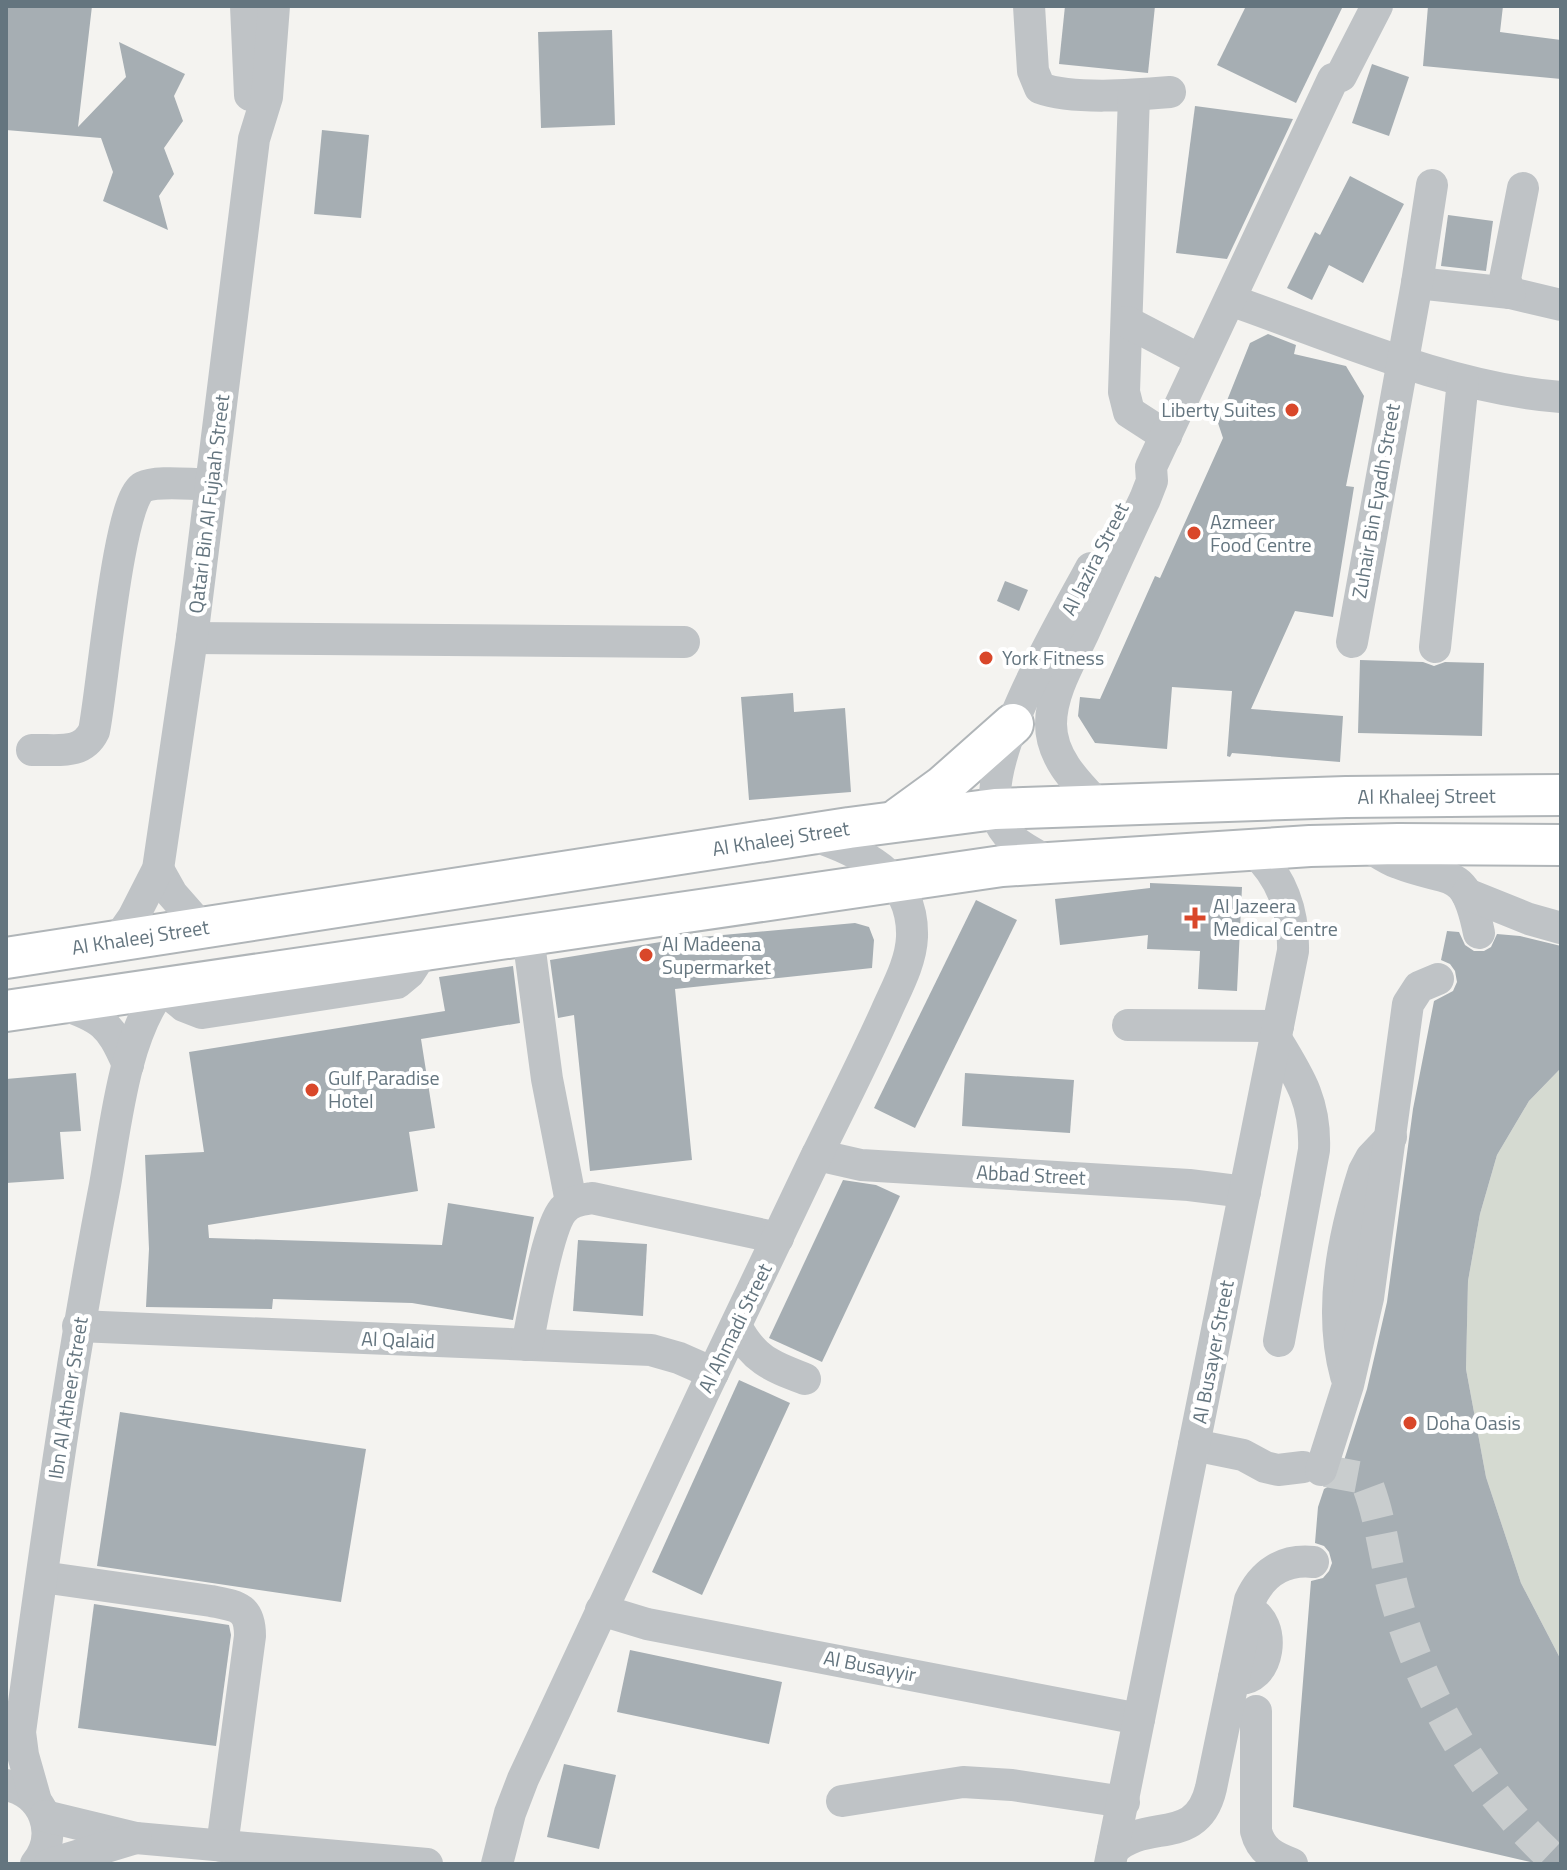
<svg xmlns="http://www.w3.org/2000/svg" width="1567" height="1870" font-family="'Titillium Web',sans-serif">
<rect width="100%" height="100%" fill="#f4f3f0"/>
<polygon fill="#d5dad1" points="1561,1068 1561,1660 1521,1583 1486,1477 1466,1369 1468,1281 1480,1214 1497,1155 1529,1101"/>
<g fill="#a6aeb3">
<polygon points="6,6 92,6 78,127 126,77 119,42 185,74 174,96 183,121 164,148 174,174 159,196 168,230 103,201 113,172 101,138 6,130"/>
<polygon points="1065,6 1155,6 1148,73 1059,64"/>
<polygon points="1246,6 1343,6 1296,103 1217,65"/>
<polygon points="1428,6 1503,6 1500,32 1561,40 1561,79 1423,66"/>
<polygon points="612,30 615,125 541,128 538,32"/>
<polygon points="1372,64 1409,77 1389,136 1352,123"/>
<polygon points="1195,106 1293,119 1227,259 1176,253"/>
<polygon points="322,130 369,135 361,218 314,214"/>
<polygon points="1350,176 1404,204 1363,283 1329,265 1312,300 1287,288 1315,232 1320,235"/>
<polygon points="1448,215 1493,221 1486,271 1441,266"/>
<polygon points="1268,334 1296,345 1294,354 1346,366 1364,396 1346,486 1354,487 1333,617 1295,611 1251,709 1343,716 1340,762 1232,753 1230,757 1227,756 1232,691 1172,687 1167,749 1095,743 1078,716 1080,697 1100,699 1155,576 1160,578 1223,438 1218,423 1250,343"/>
<polygon points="1005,581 1028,590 1019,611 997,601"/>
<polygon points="1360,660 1423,662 1434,666 1445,662 1484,663 1482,736 1358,733"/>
<polygon points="793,693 794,712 845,708 851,792 749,800 741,697"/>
<polygon points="1150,883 1242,887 1237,991 1198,989 1200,951 1147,949 1148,935 1060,945 1055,899 1150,888"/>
<polygon points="976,900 1017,920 915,1128 874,1108"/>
<polygon points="855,923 869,927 874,940 872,968 675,989 692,1160 590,1171 574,1015 558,1018 550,960 679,939"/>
<polygon points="1447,931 1459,932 1465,945 1474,951 1484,951 1491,947 1497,934 1520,936 1561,946 1561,1068 1529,1101 1497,1155 1480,1214 1468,1281 1466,1369 1486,1477 1521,1583 1561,1660 1561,1864 1539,1864 1293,1807 1311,1581 1323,1578 1329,1571 1332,1563 1329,1552 1324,1546 1315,1543 1318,1507 1324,1489 1333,1484 1339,1476 1367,1389 1387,1302 1413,1109 1434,1001 1453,991 1457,982 1455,971 1450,964 1441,960"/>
<polygon points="513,966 520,1023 421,1039 435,1128 409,1132 418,1191 208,1225 209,1238 442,1245 448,1203 534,1217 513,1320 412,1303 273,1299 272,1309 146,1307 149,1249 145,1155 204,1152 189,1052 445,1011 439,977"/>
<polygon points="76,1073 81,1131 60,1132 64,1179 6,1183 6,1079"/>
<polygon points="965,1073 1074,1080 1070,1133 962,1126"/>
<polygon points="843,1180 876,1185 900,1196 822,1362 769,1338"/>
<polygon points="578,1240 647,1244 643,1316 573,1311"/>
<polygon points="739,1380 790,1403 702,1595 652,1572"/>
<polygon points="120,1412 366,1449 341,1602 97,1566"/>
<polygon points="94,1604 229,1625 231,1635 216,1746 78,1728"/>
<polygon points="630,1650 782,1682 769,1744 617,1712"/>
<polygon points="564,1764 616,1775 599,1849 547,1837"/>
</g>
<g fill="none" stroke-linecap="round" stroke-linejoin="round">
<path stroke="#c9cdce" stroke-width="32" stroke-dasharray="32 16" stroke-linecap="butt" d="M 1326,1471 L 1358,1477 L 1368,1486 C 1382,1523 1385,1563 1396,1600 C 1425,1701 1481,1794 1559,1864"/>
<g stroke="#b0b5b8" stroke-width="44">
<g id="major">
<polyline points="899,818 943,786 1013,724"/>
<path id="s1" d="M 6,958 L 849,828 L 995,809 L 1346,797 L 1561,795"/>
<polyline points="6,1011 1002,866 1310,846 1398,844 1561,845"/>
</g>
</g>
<g stroke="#bfc3c6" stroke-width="32">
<polyline points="246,6 250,95"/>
<path d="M 1029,6 L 1033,71 L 1040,88 C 1072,100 1135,95 1170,92"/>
<polyline points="1134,95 1124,392 1129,412 1166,436"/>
<polyline points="1417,283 1510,293 1561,305"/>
<polyline points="1510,293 1505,279 1523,188"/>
<path d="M 1230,300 C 1335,337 1451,389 1561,397"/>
<polyline points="1127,322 1200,360"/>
<polyline points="192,638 684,642"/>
<polyline points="1352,642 1417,283 1432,185"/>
<polyline points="1435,647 1463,381"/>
<path d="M 32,750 C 57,749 82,756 94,731 C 102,694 118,499 143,487 C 157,480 195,485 211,484"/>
<path d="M 1099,806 C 1077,783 1051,758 1051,724 C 1051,692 1071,660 1084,632 C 1104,588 1124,543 1145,499 L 1152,481 L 1151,467 L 1333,79 L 1341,76 L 1377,6"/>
<path d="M 1366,845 C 1376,851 1387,859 1398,863 C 1451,884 1465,864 1479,933"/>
<path d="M 1047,861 C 1030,851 1010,843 1000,823 C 972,770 1064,619 1091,568"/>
<polyline points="158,869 172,894 201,927"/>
<polyline points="1467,894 1529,919 1561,928"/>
<polyline points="528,936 547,1079 571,1202"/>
<polyline points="117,941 133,918 158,869 192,638 254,139 267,97 274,6"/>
<path d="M 59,1003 C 103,1019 109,1022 128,1065"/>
<polyline points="1128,1025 1278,1026"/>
<path d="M 1276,1039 C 1300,1078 1316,1103 1314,1150 L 1279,1341"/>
<polyline points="817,1155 861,1165 1189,1185 1245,1192"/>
<polyline points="78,1326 651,1350 679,1358 713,1373"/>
<path d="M 736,1326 C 754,1360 771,1366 805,1379"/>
<path d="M 527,1345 C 533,1317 547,1229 563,1210 C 571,1201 580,1200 592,1198 L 778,1238"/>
<path d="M 1346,1376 C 1328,1310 1343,1236 1364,1171 L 1371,1158 L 1391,1137"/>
<polyline points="1194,1445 1243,1455 1265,1467 1278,1470 1303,1467"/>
<polyline points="1321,1470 1348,1385 1368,1298 1408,1004 1419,987 1438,979"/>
<path d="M 42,1577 L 211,1601 C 236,1606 250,1606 250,1636 L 222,1846"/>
<polyline points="601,1610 647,1624 1139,1719"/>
<path d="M 1234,1678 C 1271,1686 1278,1620 1248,1611"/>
<path d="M 1256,1711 L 1256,1831 C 1261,1851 1274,1857 1292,1864"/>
<path d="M 6,1785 C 44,1792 60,1834 36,1864"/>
<path d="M 36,1801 L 23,1755 L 20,1732 C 45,1549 70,1366 105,1185 C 116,1124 124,1037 162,988 L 184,1006 L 202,1013 L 397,983 L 409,973 L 424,950"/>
<polyline points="842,1801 963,1782 1012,1785 1124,1802"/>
<polyline points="45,1816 136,1838 427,1864"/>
<path d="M 1113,1850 C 1147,1817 1197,1848 1211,1788 L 1250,1600 C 1262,1573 1283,1559 1313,1562"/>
<polyline points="50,1864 136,1838"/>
<path d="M 497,1864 L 510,1813 L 523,1779 C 619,1571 716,1365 815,1159 C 839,1110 864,1061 886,1012 C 896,989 911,963 912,937 C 914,873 861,853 810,834"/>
<path d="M 1110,1864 L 1293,951 C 1294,910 1282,877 1252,849"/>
</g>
<use href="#major" stroke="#fff" stroke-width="40"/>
</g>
<g fill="#d9472a" stroke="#fff" stroke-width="3">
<circle cx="1292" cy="410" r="8"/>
<circle cx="1194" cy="533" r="8"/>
<circle cx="986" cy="658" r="8"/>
<path d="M1191 906h8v8h8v8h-8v8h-8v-8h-8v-8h8z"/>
<circle cx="646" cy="955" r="8"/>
<circle cx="312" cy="1090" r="8"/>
<circle cx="1410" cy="1423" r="8"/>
</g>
<g text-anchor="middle" stroke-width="8" stroke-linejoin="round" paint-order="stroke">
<g font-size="20" fill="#64757f" stroke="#fff" text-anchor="start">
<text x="1276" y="417" text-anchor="end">Liberty Suites</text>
<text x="1210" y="529">Azmeer<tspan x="1210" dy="23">Food Centre</tspan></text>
<text x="1002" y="665">York Fitness</text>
<text x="1213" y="913">Al Jazeera<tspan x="1213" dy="23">Medical Centre</tspan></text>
<text x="662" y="951">Al Madeena<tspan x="662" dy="23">Supermarket</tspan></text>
<text x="328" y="1085">Gulf Paradise<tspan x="328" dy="23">Hotel</tspan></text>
<text x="1426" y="1430">Doha Oasis</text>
</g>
<g font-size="20" fill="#64757f" stroke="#fff">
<text transform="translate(1376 501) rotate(-80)" y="7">Zuhair Bin Eyadh Street</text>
<text transform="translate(209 504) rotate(-83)" y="7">Qatari Bin Al Fujaah Street</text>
<text transform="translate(1095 559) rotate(-63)" y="7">Al Jazira Street</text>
<text dy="7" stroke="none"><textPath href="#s1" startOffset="1432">Al Khaleej Street</textPath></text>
<text dy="7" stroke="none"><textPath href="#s1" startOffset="784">Al Khaleej Street</textPath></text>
<text dy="7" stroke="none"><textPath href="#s1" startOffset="136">Al Khaleej Street</textPath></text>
<text transform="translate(1031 1175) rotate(3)" y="7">Abbad Street</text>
<text transform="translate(735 1328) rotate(-64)" y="7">Al Ahmadi Street</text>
<text transform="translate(398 1340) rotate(2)" y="7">Al Qalaid</text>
<text transform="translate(1213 1352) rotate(-79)" y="7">Al Busayer Street</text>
<text transform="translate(68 1398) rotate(-81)" y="7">Ibn Al Atheer Street</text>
<text transform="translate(870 1666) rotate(11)" y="7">Al Busayyir</text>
</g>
</g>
<rect width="1567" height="1870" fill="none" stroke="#64757f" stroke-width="16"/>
</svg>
